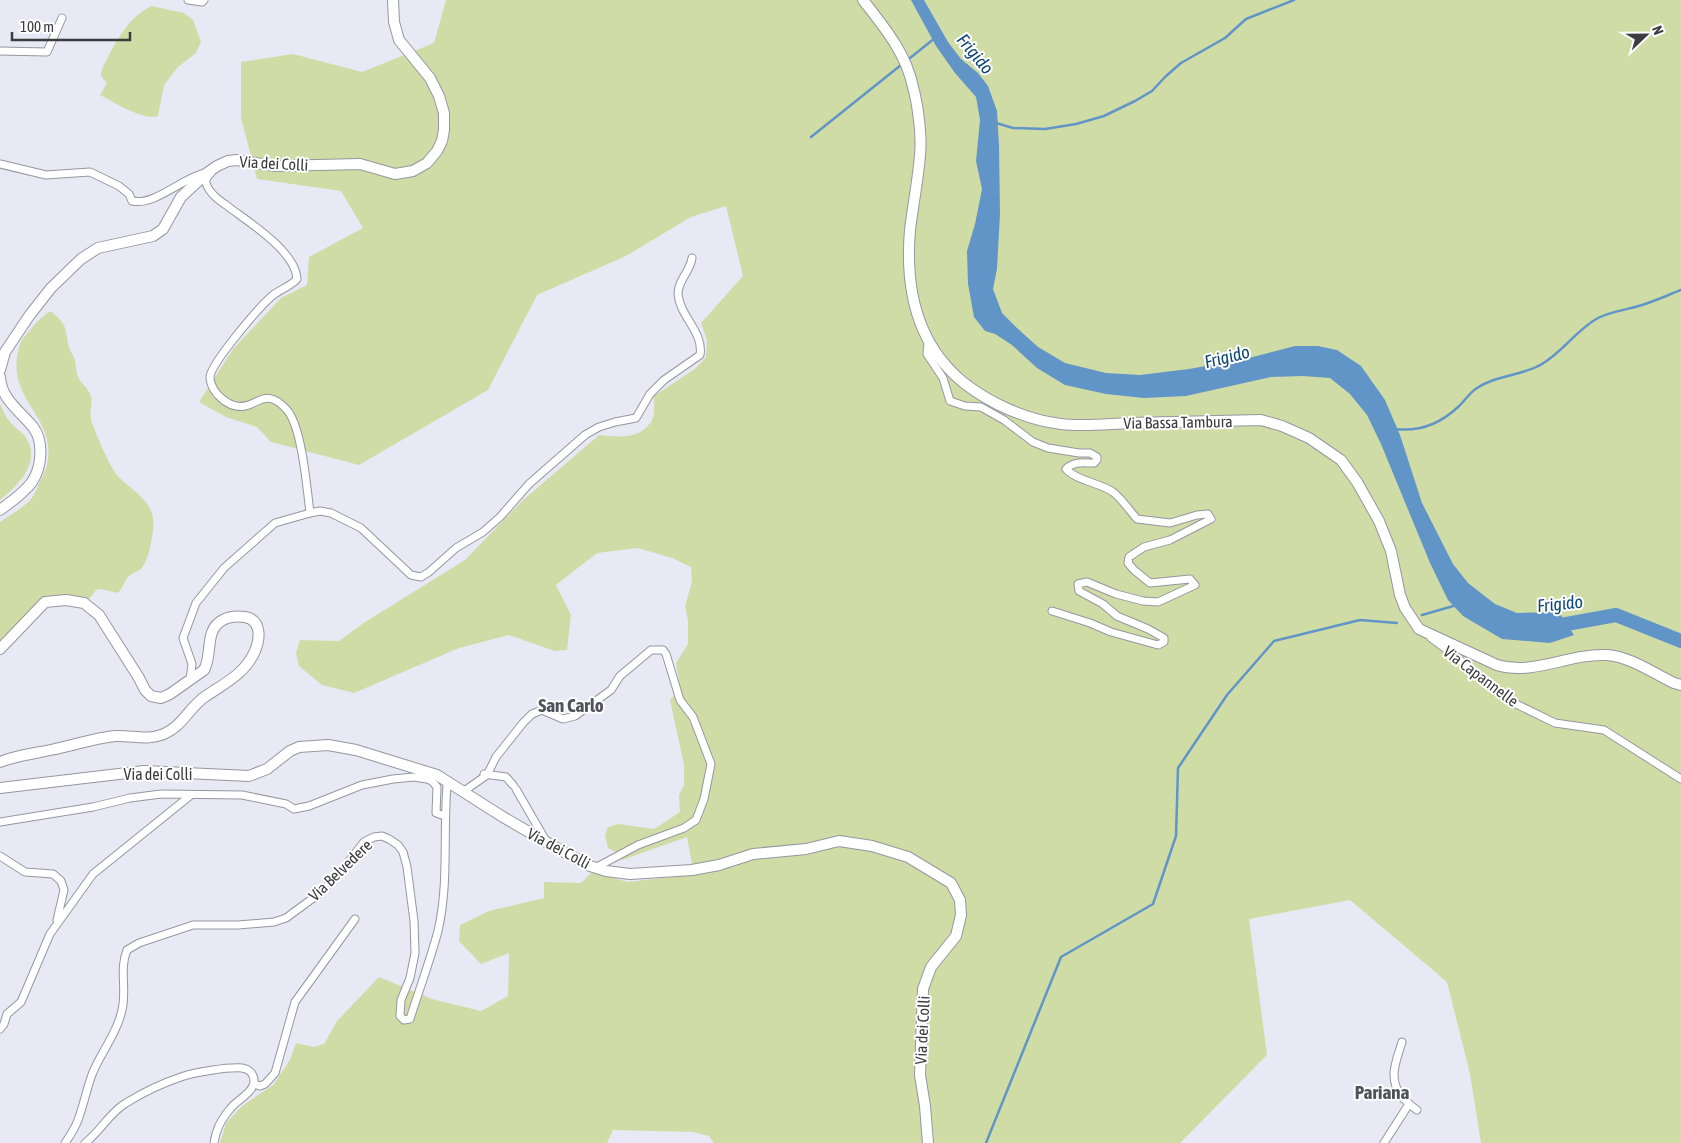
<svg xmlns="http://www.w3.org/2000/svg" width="1681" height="1143" font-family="'Asap Condensed',sans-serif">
<rect width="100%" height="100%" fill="#e9e9f5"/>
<g fill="#d0dca6">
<path d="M 446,0 L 1681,0 L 1681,1143 L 1481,1143 L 1470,1074 L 1447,982 L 1350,900 L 1249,919 L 1267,1055 L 1180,1143 L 714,1143 L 709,1136 L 693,1132 L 613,1130 L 607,1143 L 220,1143 L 226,1123 L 242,1106 L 273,1085 L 290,1060 L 296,1043 L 314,1047 L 324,1044 L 337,1021 L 379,977 L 432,999 L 481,1011 L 508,996 L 509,953 L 481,964 L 459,941 L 460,925 L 489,911 L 544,898 L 544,882 L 581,883 L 592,872 L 628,882 L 694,874 L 687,837 L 622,860 L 616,852 L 608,848 L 605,835 L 608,827 L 618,824 L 654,829 L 680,812 L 679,795 L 684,785 L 684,765 L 670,700 L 680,688 L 676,663 L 688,644 L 688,621 L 685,606 L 692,582 L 691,567 L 672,558 L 638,548 L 597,553 L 556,585 L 571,615 L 567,650 L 555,651 L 509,635 L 459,648 L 354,693 L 322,685 L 299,666 L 296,653 L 300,640 L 339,641 L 365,622 L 465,560 L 522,501 L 599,435 C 618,437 641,440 652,420 C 655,414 654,403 654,396 L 696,368 L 706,357 L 707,340 L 701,323 L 743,276 L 726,206 L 691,217 L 626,256 L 537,295 L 488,390 L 359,465 L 271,442 L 257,427 L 226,417 L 199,402 L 233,349 L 281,298 L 307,285 L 309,257 L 363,228 L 341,191 L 257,179 L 241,118 L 241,62 L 293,54 L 362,72 L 434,43 Z"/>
<path d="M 151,6 L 184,13 L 193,20 L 201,42 L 196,53 L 178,67 L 164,85 L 158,116 C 143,121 114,102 100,95 L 107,83 L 101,76 C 101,68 105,64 108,57 C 119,36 129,18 151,6 Z"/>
<path d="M 50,311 C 70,325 64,331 70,350 C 72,353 74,357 75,360 C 76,367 76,372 79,379 C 83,386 89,388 91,397 C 93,406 88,413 92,423 C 97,436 109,465 117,475 C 129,489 150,498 153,518 C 155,528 149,562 141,569 C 137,572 132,573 128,577 C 124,582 123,588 118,593 L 101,589 L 96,590 L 90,598 L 81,604 L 50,602 L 0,643 L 0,522 C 10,515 23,508 31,499 C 35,494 38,485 41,479 C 43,475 46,469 47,465 C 58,413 0,400 21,341 C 30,330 38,319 50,311 Z"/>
<path d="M 0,404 C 4,413 8,421 15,427 C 19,431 24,433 26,438 C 42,461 18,486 0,500 Z"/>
</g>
<polygon fill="#6295c7" points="911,0 924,0 948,42 961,59 978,73 988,86 997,111 999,145 1000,214 997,269 993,289 1002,313 1017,328 1038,347 1065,363 1106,373 1140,375 1189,369 1245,359 1295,346 1318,346 1337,350 1361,366 1385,400 1400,435 1422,503 1453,564 1468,583 1495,604 1517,613 1559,612 1574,635 1550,643 1502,639 1463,616 1448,600 1430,563 1381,444 1367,415 1350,394 1330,378 1303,376 1271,377 1186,396 1144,398 1106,394 1065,385 1037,368 1012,345 995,334 985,331 974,317 968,284 967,251 975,224 982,189 976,161 980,120 976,97 955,73 936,46"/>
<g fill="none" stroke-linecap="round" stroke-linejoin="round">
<g stroke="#6295c7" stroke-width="2.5">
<polyline points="910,58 935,38"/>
<polyline points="996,123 1013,128 1045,129 1076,124 1104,116 1135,101 1152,91 1165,77 1181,63 1225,38 1246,19 1294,0"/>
<polyline points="811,137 901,65"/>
<path d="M 1395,429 C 1419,432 1441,423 1458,407 C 1465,401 1469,393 1477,388 C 1496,375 1522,376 1542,364 C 1563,352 1576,330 1598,318 C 1612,311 1627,310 1642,305 C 1655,301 1668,295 1681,290"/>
<polyline points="1422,615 1457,605"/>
<polyline points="986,1143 1061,957 1153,904 1176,836 1178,768 1227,695 1274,641 1360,620 1397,623"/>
</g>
<polyline stroke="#6295c7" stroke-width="14" points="1550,627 1616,615 1681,641"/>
<g stroke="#9696a1" stroke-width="9">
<g id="street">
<polyline points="188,0 202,2 204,0"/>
<polyline points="0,51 47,52 62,18"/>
<path d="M 0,164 L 46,175 L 90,172 L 119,186 L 129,194 L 132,201 C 155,206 182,178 205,173"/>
<path d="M 211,173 C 208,176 205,179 206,183 C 209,194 222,202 230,208 C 250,223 296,252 297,279 C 290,287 280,289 272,296 C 260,306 211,363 210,377 C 210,383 213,389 217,394 C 222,399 228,405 236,406 C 257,410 264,384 287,410 C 302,427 307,489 310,513"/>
<path d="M 928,342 L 927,354 L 943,378 L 950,401 L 965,406 L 981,407 L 1004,420 L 1033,442 L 1048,448 L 1079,453 L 1090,453 L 1097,457 L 1097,460 L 1094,463 C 1084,463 1073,461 1066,469 C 1075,480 1100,483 1113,492 C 1122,499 1130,511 1137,519 L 1170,523 L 1197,515 L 1208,514 L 1211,519 L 1170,540 L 1144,547 L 1129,557 L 1128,563 L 1134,570 L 1150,583 L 1190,579 L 1195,585 L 1158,602 L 1143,601 L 1116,594 L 1087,582 L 1078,584 L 1079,591 L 1103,604 L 1117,616 L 1148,629 L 1164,638 L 1164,642 L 1158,645 L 1111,632 L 1090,623 L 1052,611"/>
<polyline points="1431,638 1458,658 1486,683 1514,703 1555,723 1604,730 1681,779"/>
<path d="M 190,680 L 192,664 L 183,638 L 196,603 L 224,568 L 275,523 L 310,513 L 320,511 L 331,513 L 361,528 L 411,575 L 421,577 L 429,572 L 456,548 L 483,532 L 500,517 L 529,484 L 585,435 L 599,427 L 615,422 L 636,418 L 650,394 L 664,380 L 700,355 C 704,332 680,317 678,294 C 678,280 690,272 692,258"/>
<polyline points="484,774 506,777 513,785"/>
<polyline points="516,789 546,841"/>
<polyline points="464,791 487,775 496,757 523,723 532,714 542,710 563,719 575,716 611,690 620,676 651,650 663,650 666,654 680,700 693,717 711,764 704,799 696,820 684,828 638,845 595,868"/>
<polyline points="0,822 93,807 130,798 161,794 242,795 286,804 294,809 309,806 362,785 393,779 414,777 427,779 432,781 437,787 436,813 445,816"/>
<polyline points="0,856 25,872 53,874 61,881 64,890 57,920"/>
<polyline points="0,1029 4,1024 7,1014 21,1002 50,934 93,874 191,795"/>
<polyline points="254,1084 260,1086 265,1084 275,1073 295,1002 355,919"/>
<polyline points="1409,1104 1417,1110"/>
<path d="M 65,1143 C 70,1136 75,1128 78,1120 C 84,1104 87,1087 93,1072 C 102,1051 117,1033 122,1010 C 127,990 119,969 127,950 L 139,943 L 193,925 L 238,925 L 274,922 L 286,918 L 320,893 L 339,874 L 364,842 L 374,837 L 382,836 L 389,839 L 398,845 L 403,852 L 407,867 L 414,921 L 415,953 L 410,978 L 401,1000 L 400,1016 L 404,1020 L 410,1019 C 419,990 430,961 438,931 C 449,884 443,834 447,786 L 449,781"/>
<path d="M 85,1143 C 101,1131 109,1113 126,1103 C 142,1093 163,1083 181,1077 C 195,1072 228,1067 242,1068 C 249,1069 254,1074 254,1081 C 254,1093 236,1100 230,1109 C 221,1120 216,1129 214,1143"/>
<path d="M 1384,1143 L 1409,1104 C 1407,1101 1403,1099 1401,1096 C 1388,1077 1396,1062 1402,1042"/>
</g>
</g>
<g stroke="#9696a1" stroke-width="12">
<g id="secondary">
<path d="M 863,0 C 884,27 906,53 913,87 C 918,105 922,137 920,155 C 918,180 913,205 910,230 C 905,288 917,345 964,383 C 991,404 1027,420 1061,424 C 1083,427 1106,424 1129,423 C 1173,422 1217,421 1261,420 L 1282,426 L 1309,438 L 1341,460 L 1357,482 L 1379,521 L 1391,551 L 1400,595 L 1405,608 L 1419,629 L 1497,665 C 1534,676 1569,653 1607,655 C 1631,657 1653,673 1674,683 L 1681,685"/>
<polyline points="0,370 5,352 29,316 51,288 81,259 98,248 153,236 163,229 181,197 207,173 217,166 228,161 236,160 276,166 360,164 395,174 413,171 427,163 437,151 442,141 444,130 444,113 439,96 430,78 399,40 394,22 393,0"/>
<path d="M 0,377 C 1,399 20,411 33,427 C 44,441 42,467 32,482 C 24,493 11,502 0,510"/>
<path d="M 0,649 L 45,602 L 66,600 L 84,603 L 99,615 L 139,678 L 145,690 L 151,696 L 161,698 L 170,694 L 204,670 C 213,654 204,629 223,620 C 230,616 237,616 245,617 C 262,620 260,639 255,651 C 245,674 225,683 206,696 C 189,707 183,726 164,734 C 147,741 132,735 115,736 C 95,738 75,745 55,749 C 38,753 17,755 0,762"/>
<polyline points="0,788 144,771 249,776 267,769 290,751 299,747 328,745 356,750 437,775 503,817 553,846 590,866 606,871 630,874 692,870 719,865 753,854 806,849 839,841 872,846 908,857 951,883 960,900 961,915 956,936 931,967 923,989 920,1075 925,1106 928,1143"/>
</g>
</g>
<use href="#street" stroke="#fff" stroke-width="7"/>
<use href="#secondary" stroke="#fff" stroke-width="10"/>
</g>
<g text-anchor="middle" stroke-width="4" stroke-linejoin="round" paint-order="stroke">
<g font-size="16" fill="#3b3b40" stroke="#fff">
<text transform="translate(274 163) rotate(3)" y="6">Via dei Colli</text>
<text transform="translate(1178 422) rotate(-1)" y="6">Via Bassa Tambura</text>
<text transform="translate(1481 676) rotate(37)" y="6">Via Capannelle</text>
<text x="158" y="780">Via dei Colli</text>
<text transform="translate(559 848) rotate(28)" y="6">Via dei Colli</text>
<text transform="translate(340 870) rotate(-44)" y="6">Via Belvedere</text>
<text transform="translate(922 1030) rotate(-87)" y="6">Via dei Colli</text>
</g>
<g font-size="18" font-style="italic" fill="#0c4676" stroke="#fff">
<text transform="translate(975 54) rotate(50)" y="6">Frigido</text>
<text transform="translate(1227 357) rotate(-14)" y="6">Frigido</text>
<text transform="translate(1560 604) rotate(-6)" y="6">Frigido</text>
</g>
<g font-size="19" font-weight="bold" fill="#51515b" stroke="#fff">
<text x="571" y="712">San Carlo</text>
<text x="1382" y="1099">Pariana</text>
</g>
</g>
<g transform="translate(1646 35) rotate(68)" stroke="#ffffff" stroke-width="4" paint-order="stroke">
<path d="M0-4L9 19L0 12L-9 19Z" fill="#3b3b40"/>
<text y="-8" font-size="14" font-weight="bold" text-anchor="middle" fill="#3b3b40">N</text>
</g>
<path d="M12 32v8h118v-8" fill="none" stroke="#3b3b40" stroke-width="2.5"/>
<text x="20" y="32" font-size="15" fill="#3b3b40" stroke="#ffffff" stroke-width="4" paint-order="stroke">100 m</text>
</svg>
